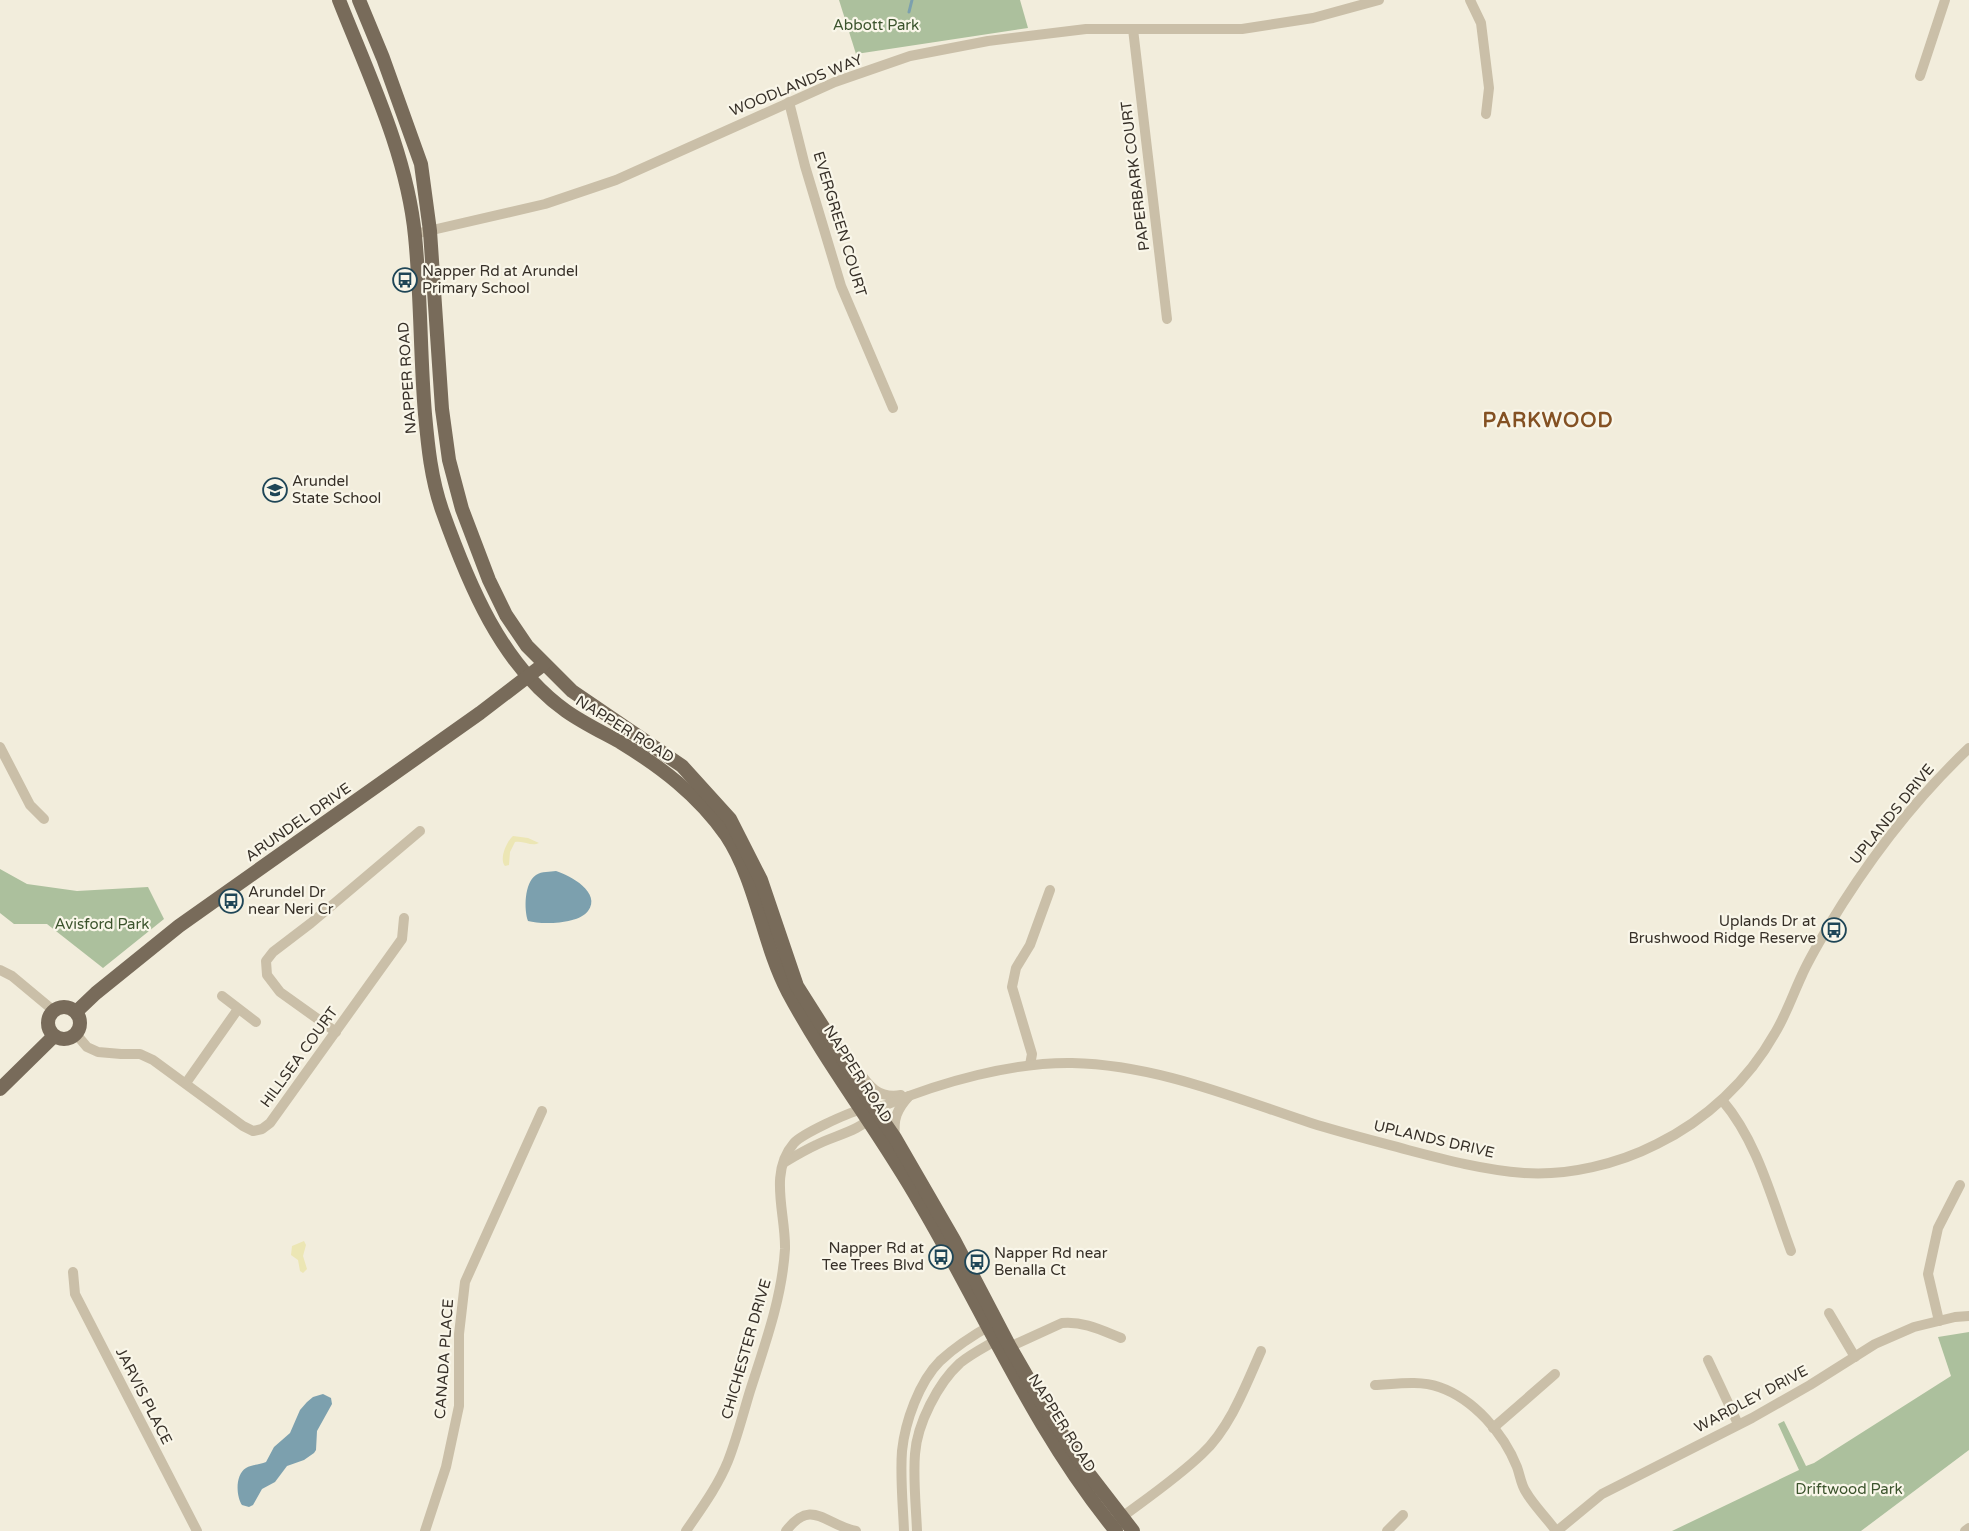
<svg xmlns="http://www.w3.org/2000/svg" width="1969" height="1531" font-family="'Varela Round',sans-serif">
<rect width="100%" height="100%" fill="#f2eddc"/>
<g fill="#acc09d">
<polygon points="839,0 1020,0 1028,28 856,54"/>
<polygon points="0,869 27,884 77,891 148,887 164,919 103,968 47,924 14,924 0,913"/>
<polygon points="1969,1332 1969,1450 1861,1531 1672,1531 1799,1470 1778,1424 1784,1421 1806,1466 1814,1463 1951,1376 1938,1337"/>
</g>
<g fill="#ece6b4">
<path d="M 513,836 L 528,838 L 539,843 C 531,847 524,840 515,842 L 510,852 L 509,865 L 505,866 C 499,860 506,842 513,836 Z"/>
<polygon points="304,1241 306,1245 303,1256 307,1269 303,1273 300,1271 298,1260 291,1255 292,1246"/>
</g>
<g fill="#7ca0ae">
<path d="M 556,871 C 570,875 602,893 588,911 C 579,924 542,925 528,921 C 524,910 524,883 536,875 C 542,871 550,872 556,871 Z"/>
<path d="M 323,1394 L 331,1398 L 332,1404 L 317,1431 L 316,1450 L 314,1453 L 304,1460 L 287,1466 L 275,1482 L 262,1489 L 253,1505 L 249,1507 L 242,1505 C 236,1496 235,1475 246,1468 C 252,1464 260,1465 266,1462 L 274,1447 L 290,1433 L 300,1410 L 307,1402 L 313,1397 Z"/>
</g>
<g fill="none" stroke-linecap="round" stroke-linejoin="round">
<polyline stroke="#7ca0ae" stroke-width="3" points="909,12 912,0"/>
<g stroke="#cabfa8" stroke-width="10">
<polyline points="1470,0 1481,23 1489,88 1486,114"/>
<polyline points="1133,29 1167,319"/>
<polyline points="1920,76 1945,0"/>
<polyline points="789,102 805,166 841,286 893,408"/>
<polyline points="415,234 545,204 616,180 835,82 910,56 988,41 1086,29 1242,29 1313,18 1379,0"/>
<polyline points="0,747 30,805 44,819"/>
<polyline points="0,970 12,976 54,1011"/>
<polyline points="222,996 256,1022"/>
<polyline points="336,1032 280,992 267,975 266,961 273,952 311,923 420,831"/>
<polyline points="76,1034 87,1047 98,1052 121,1054 140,1054 153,1060 243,1126 253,1131 262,1129 270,1123 402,939 404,918"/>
<polyline points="1030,1065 1032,1054 1012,987 1016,968 1030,945 1050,890"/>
<path d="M 857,1069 C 869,1086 878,1099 901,1095"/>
<polyline points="186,1083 238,1009"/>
<path d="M 1722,1100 C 1758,1142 1772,1200 1791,1251"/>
<path d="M 895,1137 C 893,1119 897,1109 909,1096"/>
<path d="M 785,1162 C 795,1156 805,1150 816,1145 C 830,1137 863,1130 871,1116"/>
<polyline points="73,1272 75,1294 197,1531"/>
<polyline points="1829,1313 1855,1357"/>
<polyline points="1939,1321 1928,1274 1938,1228 1960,1185"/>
<path d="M 1005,1349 L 1062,1323 C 1083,1321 1101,1330 1121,1338"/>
<polyline points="1708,1360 1738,1424"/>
<path d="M 1375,1385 C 1395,1384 1420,1380 1439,1387 C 1474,1399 1504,1434 1517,1467 C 1520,1475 1521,1485 1526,1492 C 1534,1506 1547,1518 1556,1531"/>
<polyline points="1493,1428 1555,1374"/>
<path d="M 1118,1520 C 1146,1499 1177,1478 1202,1454 C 1230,1428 1246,1385 1261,1351"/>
<polyline points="425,1531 446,1467 459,1406 459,1334 465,1282 542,1111"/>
<path d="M 686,1531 C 701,1509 718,1486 728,1461 C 737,1438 743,1414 750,1391 C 765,1344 782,1298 785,1249 C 786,1214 768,1173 794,1143 C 802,1134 847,1113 860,1110 C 869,1108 877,1108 886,1105 C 941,1082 1013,1062 1072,1063 C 1157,1065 1232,1097 1311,1123 C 1343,1133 1375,1141 1408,1150 C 1446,1160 1484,1170 1524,1173 C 1568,1176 1618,1164 1657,1144 C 1706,1120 1748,1081 1775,1033 C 1786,1015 1793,994 1802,975 C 1809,959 1819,943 1828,927 C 1867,862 1914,800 1969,748"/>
<path d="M 786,1531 C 812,1497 825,1525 856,1531"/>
<path d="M 904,1531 C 903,1505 900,1477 902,1451 C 905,1422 919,1382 940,1361 C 956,1346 975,1334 993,1324"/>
<path d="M 917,1531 C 916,1506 913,1479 915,1454 C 917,1424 938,1383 960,1363 C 972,1353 987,1346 1000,1338"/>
<polyline points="1387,1531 1403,1515"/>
<polyline points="1557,1531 1602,1494 1752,1418 1810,1385 1875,1344 1914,1327 1955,1317 1969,1316"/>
<polyline points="1965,1531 1969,1528"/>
</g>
<g stroke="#786b5a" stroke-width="14">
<path d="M 339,0 C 369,76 407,154 415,236 C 421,295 420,355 425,414 C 428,447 431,478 442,510 C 468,583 501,665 566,711 C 583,723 602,732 620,742 C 661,767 698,795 726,835 C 757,882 762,942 788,992 C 827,1065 879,1131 920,1203 C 985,1313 1034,1431 1116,1531"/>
<polyline points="359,0 383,58 421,164 430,231 442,409 449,460 462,509 489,580 506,615 527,646 572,691 682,766 730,819 761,880 797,986 875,1109 895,1138 954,1240 1010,1347 1044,1406 1086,1470 1133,1531"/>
<circle cx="64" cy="1023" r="16"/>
<polyline points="76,1012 96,993 179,926 480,713 544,664"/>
<polyline points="0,1089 54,1036"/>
</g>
</g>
<defs>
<g id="bus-ring" transform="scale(1.25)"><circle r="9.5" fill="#f9f6e9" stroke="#1f4657" stroke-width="1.5"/><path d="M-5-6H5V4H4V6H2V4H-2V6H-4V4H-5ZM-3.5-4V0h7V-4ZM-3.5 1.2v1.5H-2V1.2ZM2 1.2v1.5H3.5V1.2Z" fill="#1f4657"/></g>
<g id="school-ring" transform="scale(1.25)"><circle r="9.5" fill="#f9f6e9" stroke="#1f4657" stroke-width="1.5"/><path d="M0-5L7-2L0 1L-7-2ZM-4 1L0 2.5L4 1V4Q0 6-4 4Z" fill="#1f4657"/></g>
</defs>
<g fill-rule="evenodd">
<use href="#bus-ring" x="405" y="280"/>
<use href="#school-ring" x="275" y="490"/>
<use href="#bus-ring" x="231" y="901"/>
<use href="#bus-ring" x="1834" y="930"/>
<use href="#bus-ring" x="941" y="1257"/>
<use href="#bus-ring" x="977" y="1262"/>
</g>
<g text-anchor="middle" stroke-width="4.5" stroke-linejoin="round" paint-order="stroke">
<g font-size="15" fill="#3c542d" stroke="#f9f6e9">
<text x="876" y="30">Abbott Park</text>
<text x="102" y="929">Avisford Park</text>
<text x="1849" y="1494">Driftwood Park</text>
</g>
<g font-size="15" fill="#373028" stroke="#f9f6e9">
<text transform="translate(796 85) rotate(-22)" y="5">WOODLANDS WAY</text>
<text transform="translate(1135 176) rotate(-97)" y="5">PAPERBARK COURT</text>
<text transform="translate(840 224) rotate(73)" y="5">EVERGREEN COURT</text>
<text transform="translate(407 378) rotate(-94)" y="5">NAPPER ROAD</text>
<text transform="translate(625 729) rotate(32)" y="5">NAPPER ROAD</text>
<text transform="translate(1892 814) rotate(-51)" y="5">UPLANDS DRIVE</text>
<text transform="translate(298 822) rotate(-35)" y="5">ARUNDEL DRIVE</text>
<text transform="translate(299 1057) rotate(-54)" y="5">HILLSEA COURT</text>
<text transform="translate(858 1074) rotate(57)" y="5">NAPPER ROAD</text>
<text transform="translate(1434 1139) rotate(13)" y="5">UPLANDS DRIVE</text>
<text transform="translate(746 1349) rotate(-74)" y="5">CHICHESTER DRIVE</text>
<text transform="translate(444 1359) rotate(-86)" y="5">CANADA PLACE</text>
<text transform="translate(144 1396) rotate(63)" y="5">JARVIS PLACE</text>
<text transform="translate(1751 1399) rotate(-28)" y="5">WARDLEY DRIVE</text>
<text transform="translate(1062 1423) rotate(58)" y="5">NAPPER ROAD</text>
</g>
<g font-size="15" fill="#373028" stroke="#f9f6e9" text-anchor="start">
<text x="422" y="276">Napper Rd at Arundel<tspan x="422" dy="17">Primary School</tspan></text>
<text x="292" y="486">Arundel<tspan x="292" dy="17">State School</tspan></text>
<text x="248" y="897">Arundel Dr<tspan x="248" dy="17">near Neri Cr</tspan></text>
<text x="1816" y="926" text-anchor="end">Uplands Dr at<tspan x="1816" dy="17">Brushwood Ridge Reserve</tspan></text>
<text x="924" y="1253" text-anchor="end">Napper Rd at<tspan x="924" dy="17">Tee Trees Blvd</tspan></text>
<text x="994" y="1258">Napper Rd near<tspan x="994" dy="17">Benalla Ct</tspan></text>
</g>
<g font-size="20" font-weight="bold" letter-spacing="1" fill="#845123" stroke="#f9f6e9">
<text x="1548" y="427">PARKWOOD</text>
</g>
</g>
</svg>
